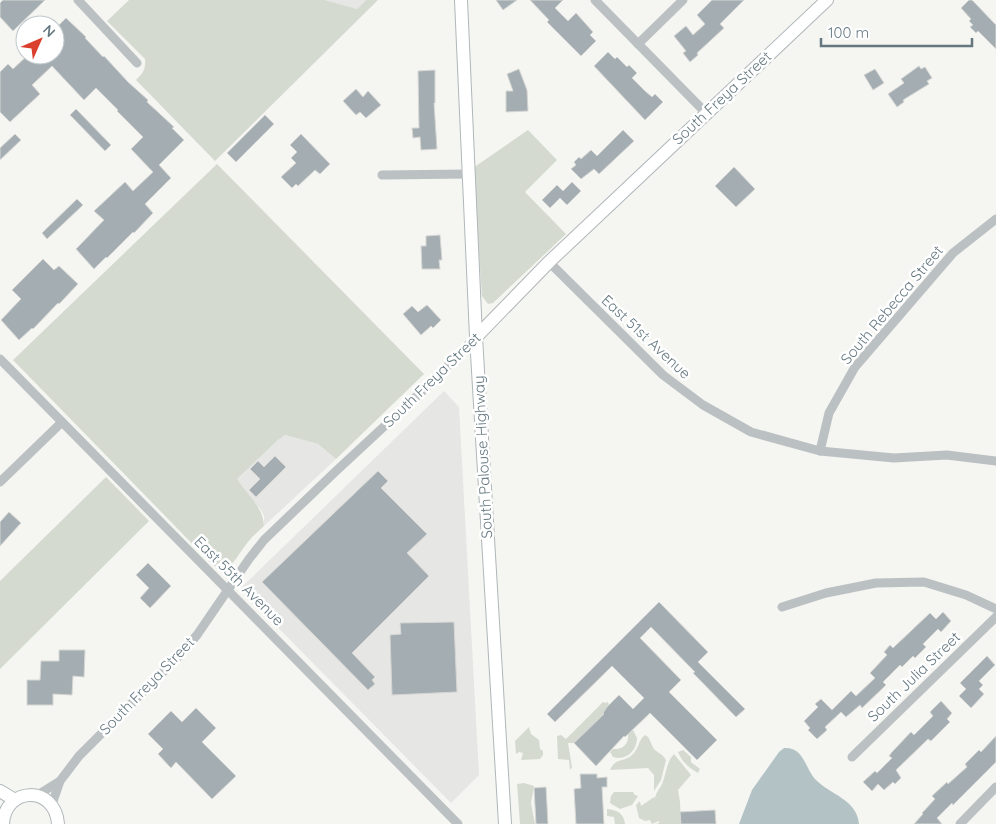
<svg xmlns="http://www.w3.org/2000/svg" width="996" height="824" font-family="Quicksand,sans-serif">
<rect width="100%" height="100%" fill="#f5f5f1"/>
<g fill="#e6e6e5">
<polygon points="325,0 366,0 357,9"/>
<polygon points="444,391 459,407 479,775 451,803 245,594 242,587"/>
<polygon points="285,435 318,444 336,459 264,526 264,516 261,510 236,480 278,440"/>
</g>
<g fill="#d5dad1">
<path d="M 129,0 L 325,0 L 357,9 L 366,0 L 378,0 L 215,161 L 136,80 C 143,73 146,69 145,59 L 107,21 Z"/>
<polygon points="528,130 557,160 525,192 566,234 493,303 488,304 482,296 473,168"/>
<path d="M 217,164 L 424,374 L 336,459 L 318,444 L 285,435 L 278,440 L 237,479 C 247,495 263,506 264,526 C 258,532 250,538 245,546 C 236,557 230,576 212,564 L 13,360 Z"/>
<polygon points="106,477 149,521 0,669 0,581"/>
<polygon points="603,702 606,703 608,702 609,705 604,714 574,743 568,743 572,767 570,770 569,760 558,759 557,736 561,735 566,739"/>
<polygon points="529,727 531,734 539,740 540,749 543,751 543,755 540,759 521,760 523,753 519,752 516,754 515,741"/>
<path d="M 633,730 L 637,738 C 637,751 626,761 613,757 L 610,752 L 613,749 C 623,750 629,744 628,734 Z"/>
<path d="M 645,735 C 651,738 650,743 654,749 C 658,753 663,754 666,760 L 661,780 L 654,791 L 654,775 L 648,768 L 610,770 C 616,757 623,763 632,755 C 639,749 638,740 645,735 Z"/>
<path d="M 683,750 L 691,757 L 691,762 L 700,769 L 698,773 C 689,768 682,762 678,752 Z"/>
<path d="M 674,754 L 691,775 L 678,790 L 680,802 L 681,824 L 656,824 L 659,823 L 659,821 L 652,824 L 650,820 L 645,821 L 639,818 L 636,805 L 640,801 L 641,806 L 654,797 L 655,798 C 656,793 658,791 661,786 C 666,777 666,762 674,754 Z"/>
<polygon points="524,783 534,786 531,803 535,824 520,824 517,784"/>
<polygon points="614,792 633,792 635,795 638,796 632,805 620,809 610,803 611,796"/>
<path d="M 607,809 C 617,810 624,813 625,824 L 615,824 L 614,817 L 607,816 Z"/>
</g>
<path fill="#b3c2c4" d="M 784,748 C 804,747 805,768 815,779 C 830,795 857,799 859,824 L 739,824 L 752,790 L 779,752 Z"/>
<g fill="#a4aeb2" stroke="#d6d6d4">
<polygon points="3,0 45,0 13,31 0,17 0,3"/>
<polygon points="496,0 517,0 503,10"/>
<polygon points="530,0 563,0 555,8 568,21 576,13 593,32 590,35 596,41 581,56 547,22 549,20"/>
<polygon points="712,0 744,0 720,24 724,28 697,53 698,55 690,62 683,53 686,51 674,36 686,26 693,35 705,24 697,15"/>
<polygon points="969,0 972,0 996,25 996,49 978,31 976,33 970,27 973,25 969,21 971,19 961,8"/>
<polygon points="66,18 86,37 85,38 103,57 104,56 128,82 148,100 147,102 174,127 172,128 184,140 159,165 171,178 145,204 153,213 134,233 133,232 107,258 106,257 94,269 76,249 104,220 94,211 125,182 133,191 153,172 131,149 143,137 117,111 118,110 96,88 84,100 52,66 32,85 40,94 10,122 0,112 0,72 8,64 13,69 28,55 55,55 55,29"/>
<polygon points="608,52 615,59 617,57 627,67 629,65 637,73 632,78 645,91 652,97 655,94 663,102 645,120 594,66"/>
<polygon points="919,66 921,69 925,67 932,78 927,81 929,84 903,100 904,102 897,107 888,94 904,83 901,79"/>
<polygon points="519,69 527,90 528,111 506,112 506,91 513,91 507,74"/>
<polygon points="875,69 884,83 873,90 864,75"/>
<polygon points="435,70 435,103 434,103 437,149 421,150 420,137 413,138 412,128 419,128 418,71"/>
<polygon points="356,89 363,97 368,91 381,105 366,118 360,112 356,115 343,101"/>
<polygon points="76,109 111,145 105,151 70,115"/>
<polygon points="265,115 274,124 236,162 227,153"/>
<polygon points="623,130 634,141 599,174 594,169 581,179 571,169 576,165 574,162 579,157 581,159 591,150 597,156"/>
<polygon points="15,134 21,140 0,160 0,148"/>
<polygon points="301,134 330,164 320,174 315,170 298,186 296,184 292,188 281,177 296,163 291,158 297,152 290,145"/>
<polygon points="734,167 755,189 736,207 715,186"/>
<polygon points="572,182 581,191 567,205 560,198 550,208 542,200 557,185 563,191"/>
<polygon points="77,199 83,205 47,239 42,233"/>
<polygon points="440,235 442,260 439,260 440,269 422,269 421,246 426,246 426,236"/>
<polygon points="43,259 54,270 59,266 78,284 59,304 58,303 33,329 32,328 19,340 1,320 21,299 12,290"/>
<polygon points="427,305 441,320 433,328 431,326 421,335 403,314 412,306 418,312"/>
<polygon points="275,456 286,467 256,497 249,490 260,479 250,469 258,461 264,467"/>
<polygon points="378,471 388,481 381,488 427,534 407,553 429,576 352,653 375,677 372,680 375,684 368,690 262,582"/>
<polygon points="9,512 21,523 0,546 0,522"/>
<polygon points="148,563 171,586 150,608 140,598 149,588 136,575"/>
<polygon points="659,602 708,652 698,662 745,709 736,717 693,673 695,672 651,627 640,638 681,680 669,692 717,740 697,760 650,713 625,737 624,736 596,766 574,743 604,714 603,713 607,707 619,695 633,709 644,698 612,666 555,722 547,714"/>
<polygon points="943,612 951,621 941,632 938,629 923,644 926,647 915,658 913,656 902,667 900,665 883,682 886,685 862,708 860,705 846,717 841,712 825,727 827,730 817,739 808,730 810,728 804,721 818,707 815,704 821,699 832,710 851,691 856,696 875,678 870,673 887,655 884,652 890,645 893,648 930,613 936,619"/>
<polygon points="454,622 457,692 392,695 390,635 401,634 400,623"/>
<polygon points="59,650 85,650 84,677 73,676 72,695 53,694 53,705 27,705 27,680 40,680 41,661 59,661"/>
<polygon points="987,656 995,665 979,681 983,685 979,689 984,694 971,708 959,696 966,689 960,683"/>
<polygon points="941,701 952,713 947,719 950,722 931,741 928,739 896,770 901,778 895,784 893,782 884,790 878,784 872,791 863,782 875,771 877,773 892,758 889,756 892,752 911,732 914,735 933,716 930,712"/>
<polygon points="196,708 216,728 202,742 236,776 212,799 176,762 171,768 158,754 163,749 148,734 171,711 182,722"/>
<polygon points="996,736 996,762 953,805 952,803 937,818 942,824 914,824 923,814 922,813 935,799 932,796 947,782 948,784 967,767 965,764 979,750 981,752"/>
<polygon points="580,774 597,774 597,778 607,777 607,787 602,787 604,824 576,824 574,789 581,788"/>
<polygon points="546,787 548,824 536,824 534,788"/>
<polygon points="715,810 716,824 681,824 680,812"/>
</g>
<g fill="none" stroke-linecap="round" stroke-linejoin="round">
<g stroke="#b0b7ba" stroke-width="14">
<g id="secondary">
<polyline points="461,0 476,337 505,824"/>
<polyline points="476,337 549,262 827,0"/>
<polyline points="0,791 15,800"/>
<path d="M 3,824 C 5,786 55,785 58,824"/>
</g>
</g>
<g stroke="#bbc1c3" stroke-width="9">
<polyline points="78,0 137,63"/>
<polyline points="595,0 706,113"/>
<polyline points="638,44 683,0"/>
<polyline points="382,175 467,174"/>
<polyline points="549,262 663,375 703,405 751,432 820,451 894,458 947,455 996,461"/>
<polyline points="0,359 458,824"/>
<polyline points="820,451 829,413 855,367 953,253 996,219"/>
<polyline points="0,482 62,422"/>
<polyline points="782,607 826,593 876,583 924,582 966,595 996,609"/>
<polyline points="852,757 996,617"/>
<polyline points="36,796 60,781"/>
<polyline points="52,804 60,781 79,756 180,655 197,635 249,559 264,540 335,472 432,382 476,337"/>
<polyline points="960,824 996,787"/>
</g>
<use href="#secondary" stroke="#fff" stroke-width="12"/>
</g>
<g text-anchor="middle" stroke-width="5" stroke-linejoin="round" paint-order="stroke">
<g font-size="15" fill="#657881" stroke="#fff">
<text transform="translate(722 98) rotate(-43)" y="5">South Freya Street</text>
<text transform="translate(892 305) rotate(-50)" y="5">South Rebecca Street</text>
<text transform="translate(646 337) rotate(43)" y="5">East 51st Avenue</text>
<text transform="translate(432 380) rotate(-44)" y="5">South Freya Street</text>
<text transform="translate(483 457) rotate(-93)" y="5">South Palouse Highway</text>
<text transform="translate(239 581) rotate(45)" y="5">East 55th Avenue</text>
<text transform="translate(914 677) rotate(-44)" y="5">South Julia Street</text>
<text transform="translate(147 686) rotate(-46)" y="5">South Freya Street</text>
</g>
</g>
<g transform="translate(40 40) rotate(45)"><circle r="24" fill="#ffffff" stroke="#c1c9cd"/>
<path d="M0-4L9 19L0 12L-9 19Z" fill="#da3e2c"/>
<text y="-8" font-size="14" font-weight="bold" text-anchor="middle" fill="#657881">N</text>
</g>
<path d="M821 38v8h151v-8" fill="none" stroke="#657881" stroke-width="2.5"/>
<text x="828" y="38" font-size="15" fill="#657881" stroke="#ffffff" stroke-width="4" paint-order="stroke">100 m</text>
</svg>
